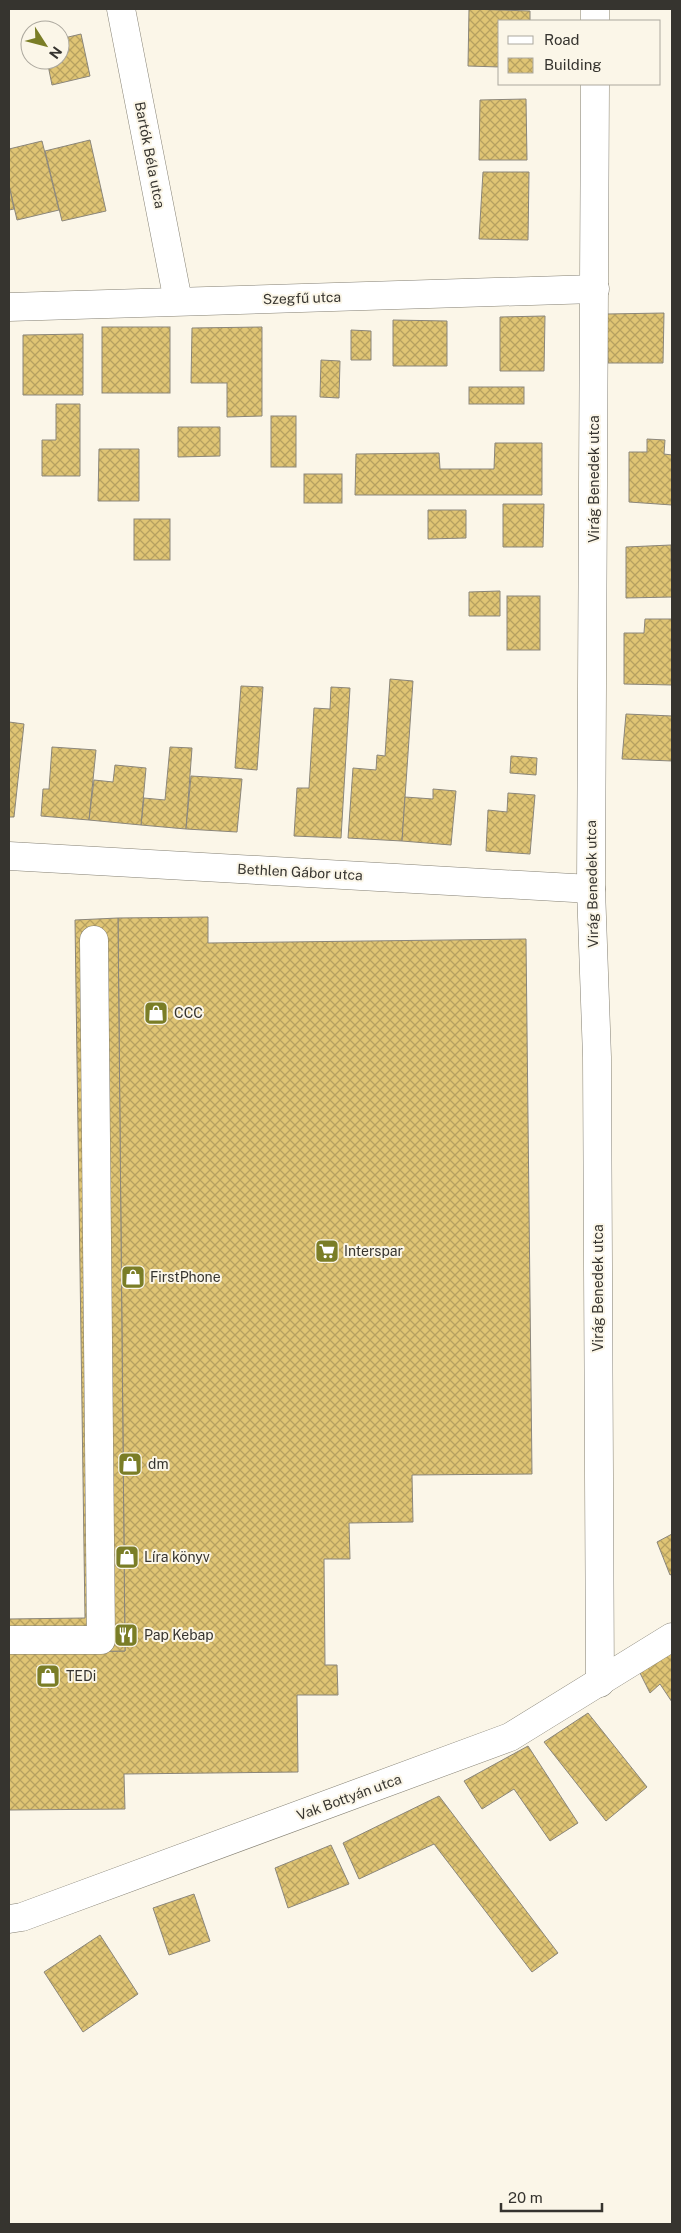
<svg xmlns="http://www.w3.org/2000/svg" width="681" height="2233" font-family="'Public Sans',sans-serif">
<defs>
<pattern id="building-cross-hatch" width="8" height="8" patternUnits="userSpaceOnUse" patternTransform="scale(1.25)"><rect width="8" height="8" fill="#dfc474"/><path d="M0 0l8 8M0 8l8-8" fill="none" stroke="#b6a060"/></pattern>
</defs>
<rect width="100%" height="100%" fill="#fbf6e8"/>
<g fill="url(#building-cross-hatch)" stroke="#8b867a">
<polygon points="469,9 530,11 530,21 500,21 500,67 468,66"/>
<polygon points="81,34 90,76 52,85 47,60 60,60 60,39"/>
<polygon points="526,99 527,160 479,160 480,100"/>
<polygon points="90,140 106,211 62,221 45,151"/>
<polygon points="42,141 59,210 17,220 9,185 9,149"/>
<polygon points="483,172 529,172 528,240 479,239"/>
<polygon points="9,185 14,209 9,210"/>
<polygon points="664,313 663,363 608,363 607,314"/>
<polygon points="545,316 544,371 500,371 500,317"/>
<polygon points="393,320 447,321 447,366 393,366"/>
<rect x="102" y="327" width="68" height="66"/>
<polygon points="262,327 262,416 227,417 227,383 191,383 192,328"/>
<polygon points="351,330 371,331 371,360 351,360"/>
<polygon points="83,334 83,395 23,395 23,335"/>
<polygon points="321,360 340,361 339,398 320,397"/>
<rect x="469" y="387" width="55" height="17"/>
<polygon points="56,404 80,404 80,476 42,476 42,440 56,440"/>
<rect x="271" y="416" width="25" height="51"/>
<polygon points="178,427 220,427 220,456 178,457"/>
<polygon points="647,439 665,440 664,454 672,455 672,505 629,502 629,452 647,452"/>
<polygon points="495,443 542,443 542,495 355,495 356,454 439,453 440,469 494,469"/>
<polygon points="99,449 139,449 139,501 98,501"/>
<rect x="304" y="474" width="38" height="29"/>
<polygon points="503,504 544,504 543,547 503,547"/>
<polygon points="428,510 466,510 466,538 428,539"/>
<rect x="134" y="519" width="36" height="41"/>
<polygon points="671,545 672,597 626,598 626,547"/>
<polygon points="500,591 500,616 469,616 469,592"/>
<rect x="507" y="596" width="33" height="54"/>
<polygon points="645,619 672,619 672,685 624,684 624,633 644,633"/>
<polygon points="390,679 413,681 402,841 348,838 353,768 376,770 377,755 385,756"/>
<polygon points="241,686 263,687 257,770 235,768"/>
<polygon points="331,687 350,688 341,838 294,836 297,788 309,788 314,708 330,709"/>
<polygon points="626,714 672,716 672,761 622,759"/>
<polygon points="9,722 24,724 14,817 9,817"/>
<polygon points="52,747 96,750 89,820 41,816 43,789 49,789"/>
<polygon points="170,747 192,748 186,829 141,825 144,798 165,800"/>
<polygon points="511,756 537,758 536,775 510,773"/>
<polygon points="115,765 146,768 141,825 89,820 94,780 113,782"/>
<polygon points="191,776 242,779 237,832 186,829"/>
<polygon points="433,789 456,791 451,845 402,841 405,797 433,799"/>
<polygon points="508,793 535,795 530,854 486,851 488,810 507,812"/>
<polygon points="208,917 208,943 526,939 532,1474 412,1475 413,1522 349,1523 350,1559 324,1559 325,1665 337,1665 338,1695 297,1695 298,1772 124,1774 125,1809 9,1810 9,1653 125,1651 118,918"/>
<polygon points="118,918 125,1651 9,1653 9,1619 85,1618 75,920"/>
<polygon points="672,1534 672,1574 670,1575 657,1542"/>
<polygon points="672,1651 672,1702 660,1684 650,1693 640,1673"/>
<polygon points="588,1713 647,1787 606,1821 544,1742"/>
<polygon points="528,1746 578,1823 550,1841 514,1789 482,1809 464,1781"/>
<polygon points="439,1796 558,1953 532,1972 434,1844 359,1879 343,1843"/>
<polygon points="331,1845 349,1884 288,1908 275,1868"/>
<polygon points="194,1894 210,1941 169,1955 153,1908"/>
<polygon points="100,1935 138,1994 83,2032 44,1972"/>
</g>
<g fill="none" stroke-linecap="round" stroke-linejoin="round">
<g stroke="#858174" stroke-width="29">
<polyline id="pedestrian" points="9,1640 101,1640 94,940"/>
</g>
<g stroke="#858174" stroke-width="29">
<g id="minor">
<polyline points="121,9 178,301"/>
<polyline points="595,21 595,9"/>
<polyline points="595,84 591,889 597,1057 600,1683"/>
<polyline points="9,307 595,289"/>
<polyline points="9,856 591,889"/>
<polyline points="9,1919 22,1917 510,1737 672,1637"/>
</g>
</g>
<use href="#pedestrian" stroke="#fff" stroke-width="28"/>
<use href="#minor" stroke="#fff" stroke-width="28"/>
</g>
<defs>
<g id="shop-square" transform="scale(1.25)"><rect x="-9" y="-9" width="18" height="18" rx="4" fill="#7a7d26" stroke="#fbf6e8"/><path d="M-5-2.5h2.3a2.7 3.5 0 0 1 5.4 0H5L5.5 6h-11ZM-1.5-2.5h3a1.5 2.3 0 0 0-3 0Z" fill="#fff"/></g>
<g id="supermarket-square" transform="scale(1.25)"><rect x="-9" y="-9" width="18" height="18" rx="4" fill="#7a7d26" stroke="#fbf6e8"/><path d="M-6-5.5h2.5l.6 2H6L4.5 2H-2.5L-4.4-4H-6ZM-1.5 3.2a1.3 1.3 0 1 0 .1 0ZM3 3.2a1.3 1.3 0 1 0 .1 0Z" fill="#fff"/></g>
<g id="restaurant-square" transform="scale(1.25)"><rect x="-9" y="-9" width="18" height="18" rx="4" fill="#7a7d26" stroke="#fbf6e8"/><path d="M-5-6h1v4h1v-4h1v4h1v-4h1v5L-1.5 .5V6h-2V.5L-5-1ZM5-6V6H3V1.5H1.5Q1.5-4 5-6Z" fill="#fff"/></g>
</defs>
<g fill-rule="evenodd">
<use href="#shop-square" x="156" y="1013"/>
<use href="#supermarket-square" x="327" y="1251"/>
<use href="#shop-square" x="133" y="1277"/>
<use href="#shop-square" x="130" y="1464"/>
<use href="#shop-square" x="127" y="1557"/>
<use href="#restaurant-square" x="126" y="1635"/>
<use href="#shop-square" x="48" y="1676"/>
</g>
<g text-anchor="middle" stroke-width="4" stroke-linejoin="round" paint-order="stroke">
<g font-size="14" fill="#36342f" stroke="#fbf6e8">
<text transform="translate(150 155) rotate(79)" y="5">Bartók Béla utca</text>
<text transform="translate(302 298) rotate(-2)" y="5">Szegfű utca</text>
<text transform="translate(594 479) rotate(-90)" y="5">Virág Benedek utca</text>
<text transform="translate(300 872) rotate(3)" y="5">Bethlen Gábor utca</text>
<text transform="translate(592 884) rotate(-91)" y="5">Virág Benedek utca</text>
<text transform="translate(598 1288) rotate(-90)" y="5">Virág Benedek utca</text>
<text transform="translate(349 1797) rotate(-20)" y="5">Vak Bottyán utca</text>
</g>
<g font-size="14" fill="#36342f" stroke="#fbf6e8" text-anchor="start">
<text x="174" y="1018">CCC</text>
<text x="344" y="1256">Interspar</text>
<text x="150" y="1282">FirstPhone</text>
<text x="148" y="1469">dm</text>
<text x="144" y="1562">Líra könyv</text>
<text x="144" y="1640">Pap Kebap</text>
<text x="66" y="1681">TEDi</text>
</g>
</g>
<rect width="681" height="2233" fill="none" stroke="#36342f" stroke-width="20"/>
<rect x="498" y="20" width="162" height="65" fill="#fbf6e8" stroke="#aca89e"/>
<rect x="508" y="36" width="25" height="8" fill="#ffffff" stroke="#aca89e"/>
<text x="544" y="45" font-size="15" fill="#36342f">Road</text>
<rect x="508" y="58" width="25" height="15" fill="url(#building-cross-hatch)" stroke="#aca89e"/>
<text x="544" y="70" font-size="15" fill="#36342f">Building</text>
<g transform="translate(45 45) rotate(126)"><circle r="24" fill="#fbf6e8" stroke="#aca89e"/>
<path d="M0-4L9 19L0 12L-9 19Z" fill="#7a7d26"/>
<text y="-8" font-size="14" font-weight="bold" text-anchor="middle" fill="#36342f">N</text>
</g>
<path d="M501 2203v8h101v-8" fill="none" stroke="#36342f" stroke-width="2.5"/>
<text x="508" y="2203" font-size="15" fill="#36342f" stroke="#fbf6e8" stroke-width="4" paint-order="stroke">20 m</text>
</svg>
